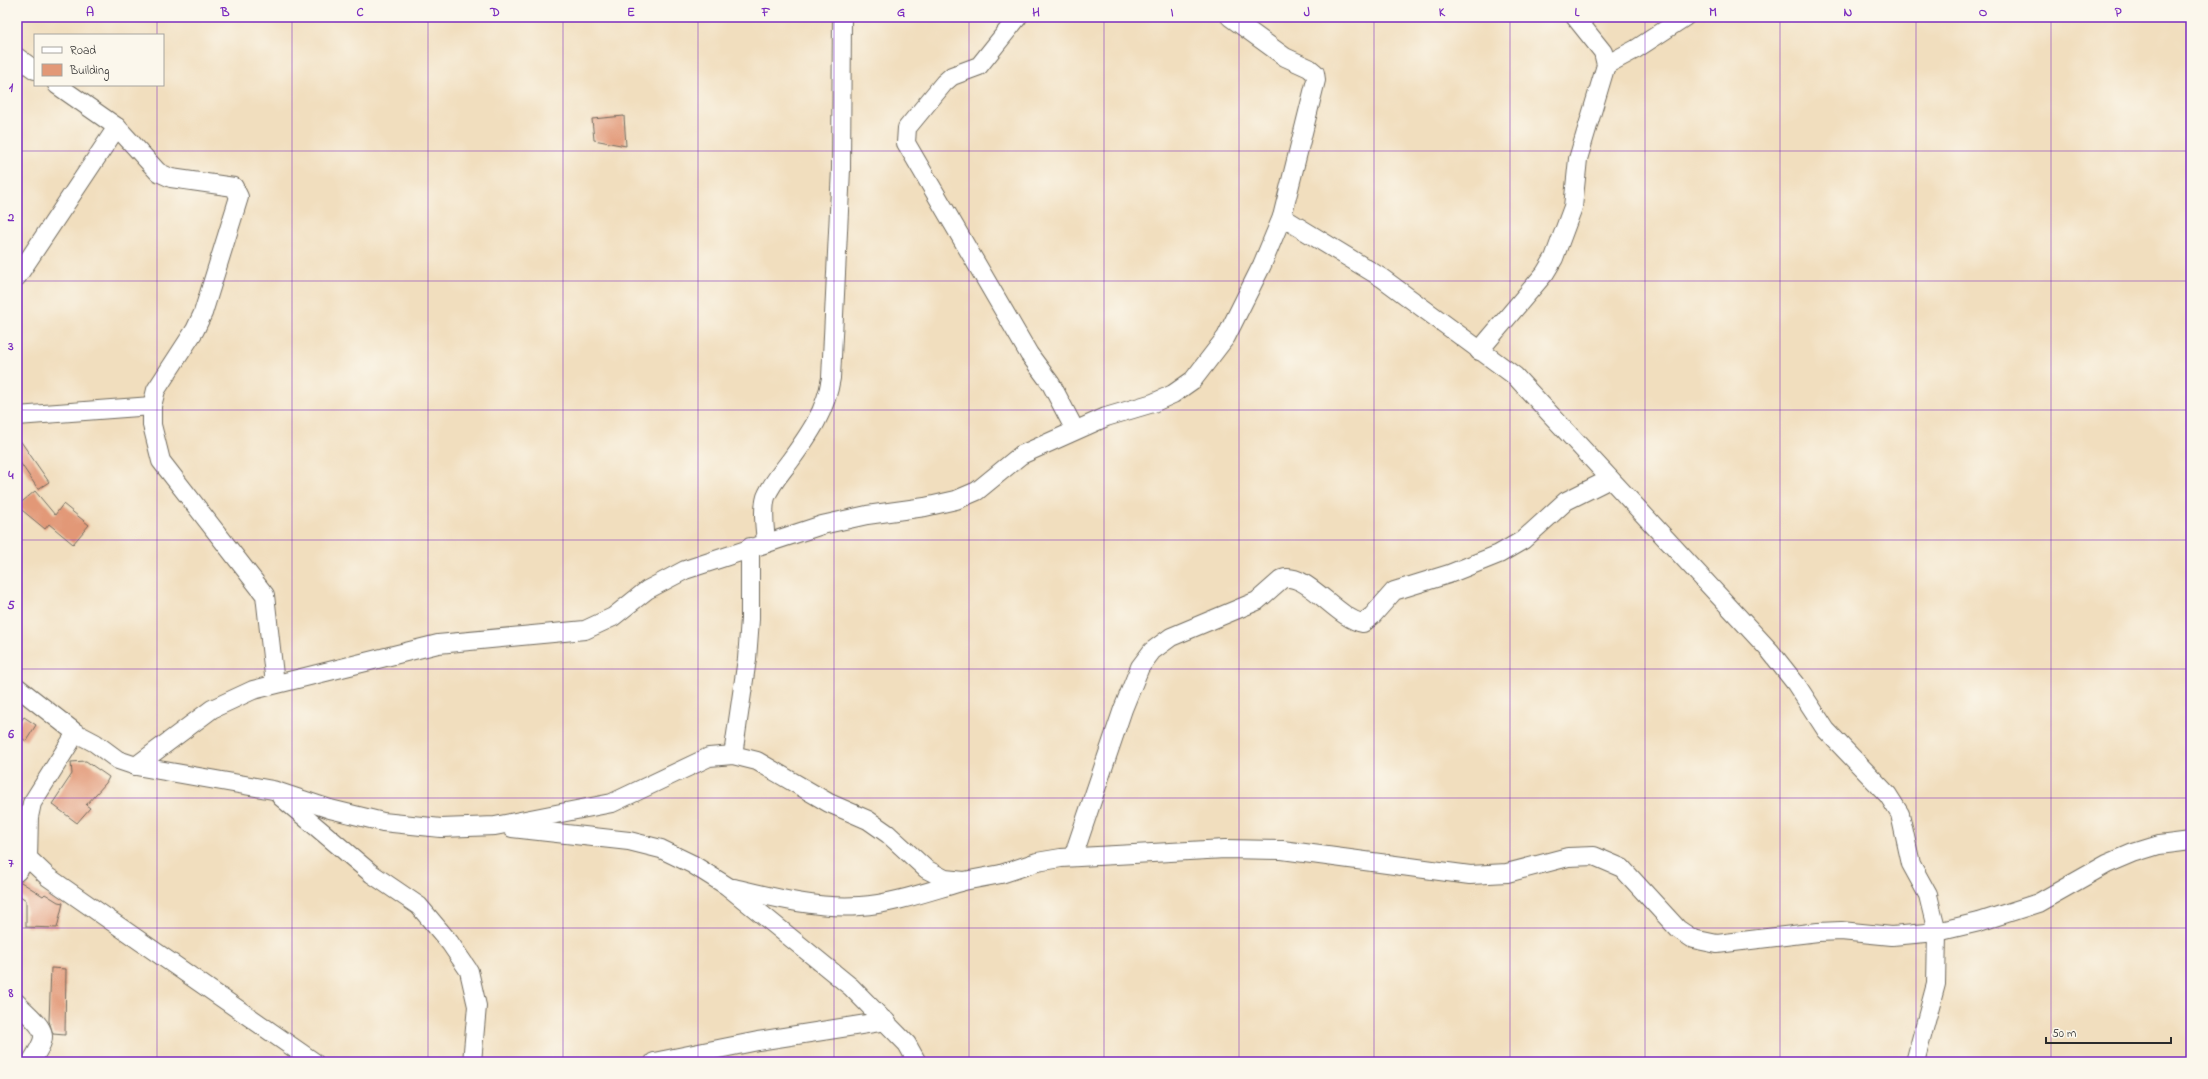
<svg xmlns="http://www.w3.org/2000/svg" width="2208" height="1079" font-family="'Indie Flower',sans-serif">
<rect width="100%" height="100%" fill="#fbf7ec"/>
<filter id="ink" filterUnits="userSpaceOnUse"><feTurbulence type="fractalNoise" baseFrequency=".025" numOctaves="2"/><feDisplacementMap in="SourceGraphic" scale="8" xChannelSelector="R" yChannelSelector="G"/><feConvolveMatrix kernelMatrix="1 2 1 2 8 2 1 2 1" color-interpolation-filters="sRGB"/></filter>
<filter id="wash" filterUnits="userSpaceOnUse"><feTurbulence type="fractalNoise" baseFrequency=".012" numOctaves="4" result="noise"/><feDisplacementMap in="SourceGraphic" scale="16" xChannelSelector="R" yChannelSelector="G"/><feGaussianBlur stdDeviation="0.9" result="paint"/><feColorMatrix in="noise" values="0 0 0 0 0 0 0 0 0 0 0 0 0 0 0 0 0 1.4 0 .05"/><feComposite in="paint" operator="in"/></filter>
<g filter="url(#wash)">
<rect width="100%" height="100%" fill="#f1debe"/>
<g id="blocks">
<g fill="#e29877">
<polygon points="624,116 626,146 594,140 592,119"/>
<polygon points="17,436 49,482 38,489 17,458"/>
<polygon points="35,491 55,515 63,504 89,525 73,544 49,524 45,529 17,506"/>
<polygon points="24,717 36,725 26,741 17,735 17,726"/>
<polygon points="86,761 109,777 106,783 86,805 90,808 77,823 52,804 72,774 71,762"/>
<polygon points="21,882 43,896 45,894 58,902 63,903 57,928 26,927 26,900 17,894 17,882"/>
<polygon points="51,968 66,969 65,1035 53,1034 49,1021"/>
</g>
</g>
</g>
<g filter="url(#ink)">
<use href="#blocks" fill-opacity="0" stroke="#706a5e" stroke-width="1"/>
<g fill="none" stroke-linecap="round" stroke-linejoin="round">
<g stroke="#706a5e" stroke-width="20">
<g id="street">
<polyline points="1018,17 979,66 952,76 944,83 907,128 906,143 1029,354 1051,384 1075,430"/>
<polyline points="17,57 35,70"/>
<polyline points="1606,65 1636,49 1685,17"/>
<polyline points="57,85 117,127 158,172 171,178 234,187 239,197 203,313 195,330 156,390 152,406 152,425 161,461 265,595 275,684"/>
<polyline points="1282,217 1382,278 1515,376 1770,651 1796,684 1826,730 1888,795 1900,814 1911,864 1928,895 1937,932 1936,984 1915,1062"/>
<polyline points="17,277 117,127"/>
<polyline points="1479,351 1545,273 1554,258 1573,207 1578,159 1606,65 1603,52 1575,17"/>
<polyline points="17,416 152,406"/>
<path d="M 766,543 C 765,528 762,511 766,497 C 771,484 781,473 790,461 C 809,435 826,411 831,378 L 841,169 L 842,17"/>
<polyline points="17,687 76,733 95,743 118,760 136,766 273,790 330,809 383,822 441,828 495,826 612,803 709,757 733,755 757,761 829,803 868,820 888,834 926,869 945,879 964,881 1001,874 1037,862 1061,858 1225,849 1282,850 1470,875 1507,873 1568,857 1594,856 1622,868 1678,929 1693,939 1717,944 1818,932 1841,931 1892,936 1937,932 1979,922 2038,903 2107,864 2133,853 2159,845 2191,841"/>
<polyline points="76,733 32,803 29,817 28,858 48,877 314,1062"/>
<polyline points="733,755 747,659 750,619 750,547"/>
<polyline points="136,766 212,709 253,690 438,644 585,630 613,617 647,590 685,570 822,525 867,515 925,507 956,500 977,491 1021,455 1106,417 1153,403 1173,394 1193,380 1226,337 1262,265 1282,217 1316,80 1315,73 1309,68 1285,57 1230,17"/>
<polyline points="281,797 372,874 419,906 450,943 469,971 477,1006 472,1062"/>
<polyline points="512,828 629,841 661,849 692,864 727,886 851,987 907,1044 917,1062"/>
<path d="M 1073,857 L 1123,709 L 1140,667 L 1152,651 L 1171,637 L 1257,601 L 1282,579 C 1306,571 1337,619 1363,623 L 1372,616 L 1394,591 L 1449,574 L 1499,554 L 1523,540 L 1566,501 L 1610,479"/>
<polyline points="17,872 28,858"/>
<path d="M 734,888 C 775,898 817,909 860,906 C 893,904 929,891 961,882"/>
<path d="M 17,1003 C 20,1007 24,1010 28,1014 C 49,1034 46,1038 31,1062"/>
<polyline points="654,1062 758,1041 886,1021"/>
</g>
</g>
<use href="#street" stroke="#fff" stroke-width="18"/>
</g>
</g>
<path fill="none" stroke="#7b2cbf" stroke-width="1" stroke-opacity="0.55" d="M 157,17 L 157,35M 292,17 L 292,1062M 428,17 L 428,1062M 563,17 L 563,1062M 698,17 L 698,1062M 834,17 L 834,1062M 969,17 L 969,1062M 1104,17 L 1104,1062M 1239,17 L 1239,1062M 1374,17 L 1374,1062M 1510,17 L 1510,1062M 1645,17 L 1645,1062M 1780,17 L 1780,1062M 1916,17 L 1916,1062M 2051,17 L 2051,1062M 157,85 L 157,1062M 17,151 L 2191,151M 17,281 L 2191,281M 17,410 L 2191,410M 17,540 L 2191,540M 17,669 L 2191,669M 17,798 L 2191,798M 17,928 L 2191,928"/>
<rect width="2208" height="1079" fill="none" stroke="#fbf7ec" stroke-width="44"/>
<rect x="34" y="34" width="130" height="52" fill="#fbf7ec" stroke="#a8a59f"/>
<rect x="42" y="47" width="20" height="6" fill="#ffffff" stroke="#a8a59f"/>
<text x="70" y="54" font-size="12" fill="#2b2b2b">Road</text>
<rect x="42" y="64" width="20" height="12" fill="#e29877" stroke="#a8a59f"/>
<text x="70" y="74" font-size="12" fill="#2b2b2b">Building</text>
<path d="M2046 1037v6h125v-6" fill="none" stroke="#2b2b2b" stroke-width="2"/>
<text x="2052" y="1037" font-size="12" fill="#2b2b2b" stroke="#fbf7ec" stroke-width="3" paint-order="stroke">50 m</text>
<rect x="22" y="22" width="2164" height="1035" fill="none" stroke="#7b2cbf" stroke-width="1.5"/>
<g font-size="13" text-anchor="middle" font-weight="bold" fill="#7b2cbf">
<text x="90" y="16">A</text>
<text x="225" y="16">B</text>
<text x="360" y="16">C</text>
<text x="495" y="16">D</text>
<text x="631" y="16">E</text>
<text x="766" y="16">F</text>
<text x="901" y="16">G</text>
<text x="1036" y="16">H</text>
<text x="1172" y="16">I</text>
<text x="1307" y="16">J</text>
<text x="1442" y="16">K</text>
<text x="1577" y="16">L</text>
<text x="1713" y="16">M</text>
<text x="1848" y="16">N</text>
<text x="1983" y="16">O</text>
<text x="2118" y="16">P</text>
<text x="11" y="91">1</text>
<text x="11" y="221">2</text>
<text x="11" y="350">3</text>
<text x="11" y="479">4</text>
<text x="11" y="609">5</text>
<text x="11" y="738">6</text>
<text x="11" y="867">7</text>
<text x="11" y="997">8</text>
</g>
</svg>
